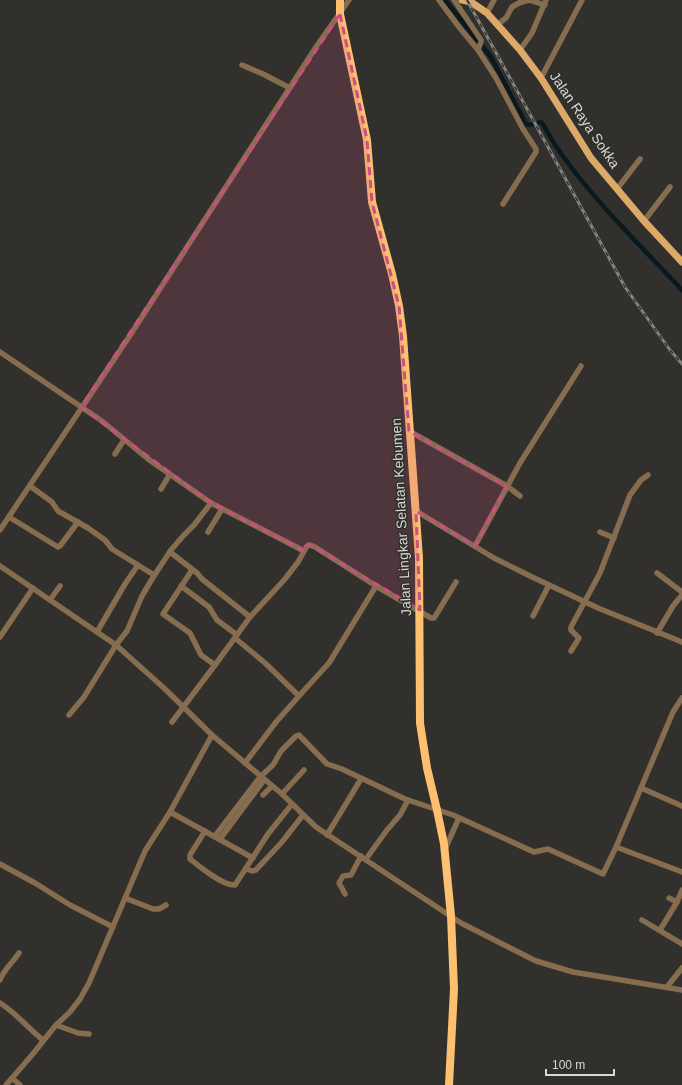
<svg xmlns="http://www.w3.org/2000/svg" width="682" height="1085" font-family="Arial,sans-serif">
<rect width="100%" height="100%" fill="#31302c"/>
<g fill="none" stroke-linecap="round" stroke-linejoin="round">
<g stroke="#0a181f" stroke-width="4.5">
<polyline points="445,0 491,57 526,124 530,125 533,124"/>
<path d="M 539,122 L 542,123 C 548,132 553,143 560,152 C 595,202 640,245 682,290"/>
</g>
<g stroke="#866d4f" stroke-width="5.5">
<polyline points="439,0 459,27 478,50"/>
<polyline points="454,0 481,40 481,42 478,50 496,78 523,129 536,149 536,152 503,204"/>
<polyline points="487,13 494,0"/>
<polyline points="498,24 506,18 512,7 519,3 529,0 545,5"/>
<polyline points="520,50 532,33 546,0"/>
<polyline points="242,65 263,74 290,88"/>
<polyline points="541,78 582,0"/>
<polyline points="617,189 640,159"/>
<polyline points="644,221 670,187"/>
<polyline points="0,352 102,421 148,459 211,503 304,551"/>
<polyline points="409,431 507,486 520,496"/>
<polyline points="115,454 124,440"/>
<polyline points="30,486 52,502 58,511 88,528 105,540 112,549 154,575"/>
<polyline points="161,489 170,474"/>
<polyline points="416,511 494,558 530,576 598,608 682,642"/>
<polyline points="9,517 58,547 60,546 78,522"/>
<polyline points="0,530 129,337 316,47 349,0"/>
<polyline points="208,532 222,509"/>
<polyline points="600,532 614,538"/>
<polyline points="475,546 520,463 581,366"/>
<polyline points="170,552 197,573 202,579 250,617"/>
<polyline points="0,566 116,645 165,689 212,735 282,794 316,827 461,923 536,961 573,972 682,990"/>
<polyline points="192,570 163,614 190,633 201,655 215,665"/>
<polyline points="657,573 682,592"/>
<polyline points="181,586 209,607 217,620 237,635"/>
<polyline points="50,600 60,586"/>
<polyline points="533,616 549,585"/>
<polyline points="97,632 125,584 138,565"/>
<polyline points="657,633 673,606 682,595"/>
<polyline points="0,637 33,588"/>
<polyline points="235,638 265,663 299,696 329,663 376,586"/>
<polyline points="571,651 579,638 571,630 571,627 600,573 630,495 641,480 648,475"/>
<polyline points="682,698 673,712 616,847 682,872"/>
<polyline points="69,715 84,697 116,645 127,631 142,596 152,579 171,550 184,535 194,525 211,503"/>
<polyline points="172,722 215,665 250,617 285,579 298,562 307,546 310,545 315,547 376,586 431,618 434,618 436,615 456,582"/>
<polyline points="245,763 276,722 299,696"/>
<polyline points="641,788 682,806"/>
<polyline points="282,794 304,770"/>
<polyline points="263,795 272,786"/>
<polyline points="170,812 253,858"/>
<path d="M 205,831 L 190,855 L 190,859 C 200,867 223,886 235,885 L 268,834 L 292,804"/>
<polyline points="327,835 361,779"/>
<polyline points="215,836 260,777 273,765 281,751 296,736 299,735 327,764 342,769 405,799 453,815 534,852 548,849 603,874 616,847"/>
<polyline points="220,839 264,780"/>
<polyline points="445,849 459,818"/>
<polyline points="366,859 387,830 400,815 408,800"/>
<polyline points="0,864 35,883 70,905 113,927"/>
<polyline points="246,869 252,871 256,870 282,842 303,815"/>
<polyline points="345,894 339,883 343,876 351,875 361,856"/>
<polyline points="125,898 153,909 159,909 166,905"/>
<polyline points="669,898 677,902"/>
<polyline points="642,920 682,944"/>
<polyline points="660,930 677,902 682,890"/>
<path d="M 0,980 C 3,971 13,962 19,953"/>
<polyline points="667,987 682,968"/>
<path d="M 0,1003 C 16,1013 28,1028 43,1040"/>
<polyline points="56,1025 78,1033 89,1034"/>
<polyline points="12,1078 20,1085"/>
<polyline points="6,1085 32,1055 56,1025 70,1012 80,999 89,983 145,851 170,812 212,735"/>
</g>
<polyline stroke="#dca968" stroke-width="7" points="462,0 471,2 487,13 520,50 541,78 591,158 644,221 682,262"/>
<polyline stroke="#fdc071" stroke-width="8" points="340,0 340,14 367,140 372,202 392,274 399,306 403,336 419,558 420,723 427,768 437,810 444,844 451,916 454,989 449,1085"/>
<g stroke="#83837f" stroke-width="3">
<polyline id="rail" points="467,0 625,287 670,350 682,364"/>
</g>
<use href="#rail" stroke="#31302c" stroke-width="1.5" stroke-dasharray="4.5" stroke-linecap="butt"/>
</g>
<path fill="#c8517f" fill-opacity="0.2" stroke="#c8517f" stroke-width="3" stroke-dasharray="8 5" stroke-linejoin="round" d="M 340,14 L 367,140 L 372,202 L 399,306 L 409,431 L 507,486 L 475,546 L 416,511 L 420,610 L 308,544 L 304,551 L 211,503 L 81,407 Z"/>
<g text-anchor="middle" stroke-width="3" stroke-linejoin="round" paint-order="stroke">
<g font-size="14" fill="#d7d7d4" stroke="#31302c">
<text transform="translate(585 120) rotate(56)" y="5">Jalan Raya Sokka</text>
<text transform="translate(401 517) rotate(-93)" y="5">Jalan Lingkar Selatan Kebumen</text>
</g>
</g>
<path d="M546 1069v6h68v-6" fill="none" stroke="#d7d7d4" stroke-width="2"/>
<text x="552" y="1069" font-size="12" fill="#d7d7d4" stroke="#31302c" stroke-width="3" paint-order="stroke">100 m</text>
</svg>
